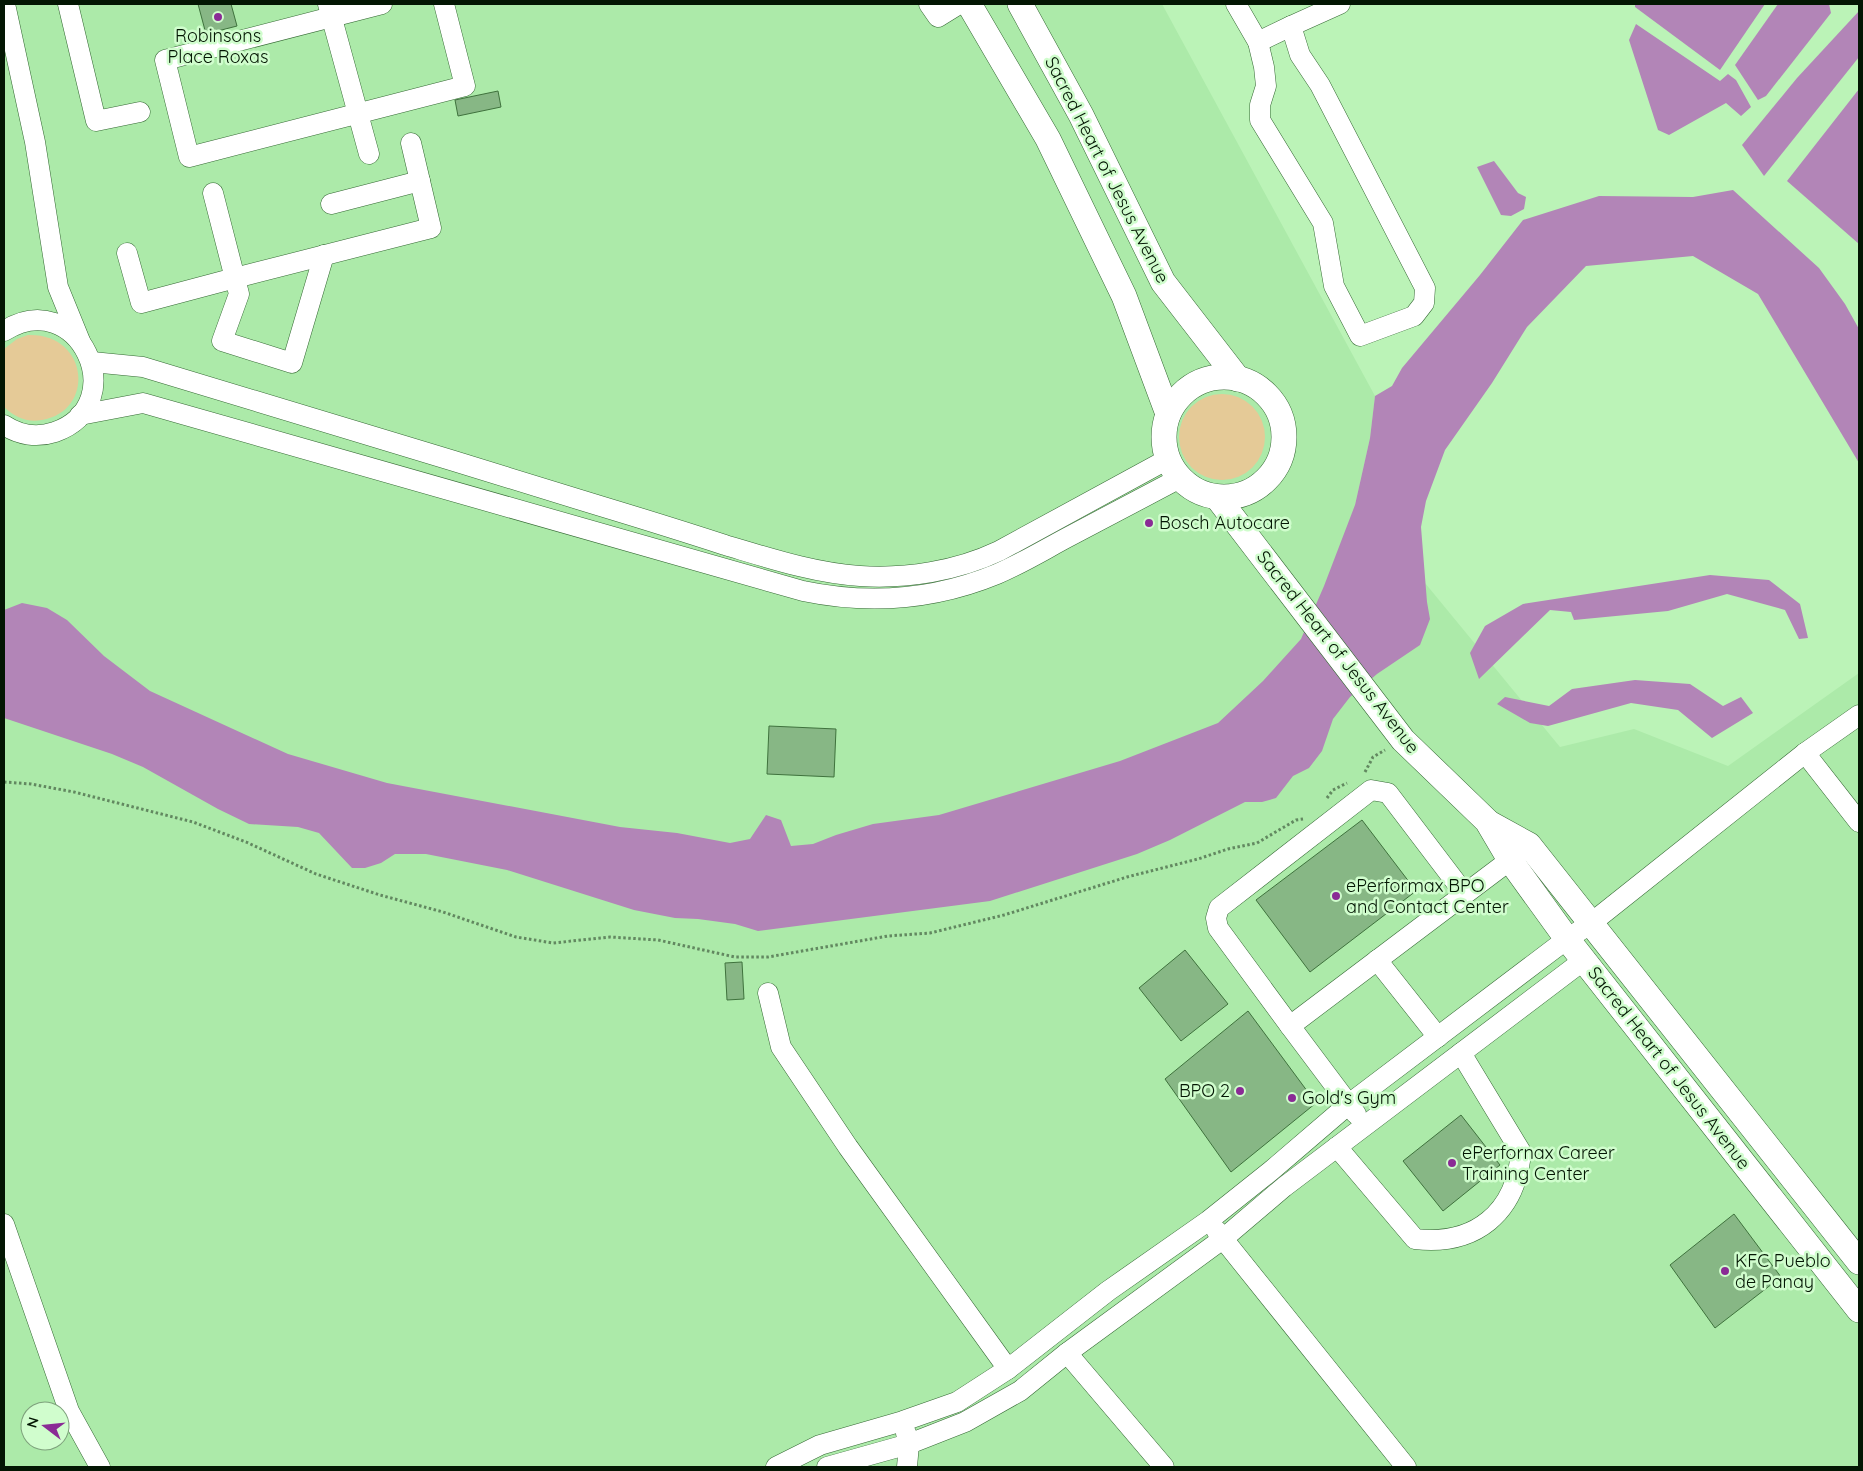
<svg xmlns="http://www.w3.org/2000/svg" width="1863" height="1471" font-family="Quicksand,sans-serif">
<rect width="100%" height="100%" fill="#bbf3b7"/>
<path fill="#aceaa9" fill-rule="evenodd" d="M 4,4 L 1162,4 L 1375,396 L 1370,438 L 1355,505 L 1425,583 L 1560,747 L 1634,729 L 1728,766 L 1859,673 L 1859,1467 L 4,1467 ZM 30,1411 L 60,1411 L 60,1441 L 30,1441 Z"/>
<g fill="#e5ca97">
<path d="M 28,335 C 89,333 96,411 42,420 C 27,423 15,417 4,407 L 4,349 L 17,339 Z"/>
<circle cx="1222" cy="437" r="43"/>
</g>
<g fill="#b285b7">
<polygon points="1635,4 1765,4 1720,70 1635,7"/>
<polygon points="1778,4 1829,4 1831,13 1766,96 1758,100 1735,65"/>
<polygon points="1859,11 1859,57 1764,176 1742,145 1797,78"/>
<polygon points="1636,24 1720,81 1728,74 1736,80 1751,107 1741,116 1726,103 1669,135 1658,130 1629,40"/>
<polygon points="1859,89 1859,244 1787,181"/>
<polygon points="1494,161 1518,193 1526,197 1524,209 1511,216 1501,215 1477,167"/>
<polygon points="1733,190 1819,268 1845,304 1859,329 1859,463 1758,294 1693,256 1586,266 1527,327 1492,383 1445,450 1426,501 1421,527 1427,602 1430,619 1420,645 1377,674 1350,697 1333,719 1322,751 1309,768 1293,776 1276,798 1262,802 1245,802 1170,840 1137,854 990,901 758,931 735,924 698,919 675,918 634,910 507,870 426,854 395,854 381,863 365,868 352,868 319,833 298,827 249,824 218,809 143,767 112,754 4,718 4,610 22,603 47,608 67,620 104,656 150,691 288,754 387,783 620,827 677,833 730,843 750,839 766,815 781,820 791,846 813,844 836,835 873,824 939,815 1120,761 1218,723 1263,681 1301,639 1324,586 1355,505 1370,438 1375,396 1392,386 1402,368 1480,275 1523,220 1599,196 1693,197"/>
<polygon points="1710,575 1769,580 1800,604 1808,638 1799,639 1785,610 1727,594 1668,611 1574,620 1571,612 1550,610 1479,679 1470,653 1485,626 1523,604"/>
<polygon points="1635,680 1690,684 1723,706 1741,697 1753,713 1712,738 1678,710 1631,703 1548,726 1530,723 1497,704 1505,697 1549,706 1572,689"/>
</g>
<g fill="#87b785" stroke="#3f723d">
<polygon points="198,4 231,4 237,26 206,34"/>
<polygon points="498,91 501,107 458,116 455,100"/>
<polygon points="769,726 836,729 834,777 767,774"/>
<polygon points="1362,820 1416,891 1310,972 1256,900"/>
<polygon points="1185,950 1228,1004 1181,1041 1139,988"/>
<polygon points="742,962 744,999 727,1000 725,963"/>
<polygon points="1248,1011 1316,1103 1231,1172 1165,1079"/>
<polygon points="1461,1115 1500,1165 1443,1211 1403,1161"/>
<polygon points="1734,1214 1781,1277 1715,1328 1670,1265"/>
</g>
<g fill="none" stroke-linecap="round" stroke-linejoin="round">
<g stroke="#356934" stroke-width="21">
<g id="minor">
<polyline points="5,4 35,142 58,287 80,341"/>
<polyline points="68,4 96,121 140,112"/>
<polyline points="328,4 369,154"/>
<polyline points="382,4 165,60 189,157 465,86 444,4"/>
<polyline points="929,4 938,17 959,4"/>
<polyline points="1236,4 1258,42 1264,67 1266,86 1260,105 1260,120 1323,223 1334,286 1360,336 1414,316 1424,303 1425,288 1320,85 1300,55 1291,26 1340,4"/>
<polyline points="1258,42 1291,26"/>
<polyline points="213,193 239,294 222,341 292,363 324,255"/>
<polyline points="331,204 420,181"/>
<polyline points="127,253 141,303 235,278 431,228 411,143"/>
<path d="M 4,331 C 78,284 134,404 55,432 C 37,438 19,435 4,425"/>
<path d="M 92,362 L 143,367 C 295,413 446,458 597,505 C 640,518 682,531 725,545 C 769,558 814,573 860,576 C 906,579 957,571 999,551 L 1168,459"/>
<path d="M 80,415 L 143,403 L 803,591 C 870,605 934,600 997,574 C 1023,563 1047,548 1072,535 C 1108,516 1144,497 1180,478"/>
<polyline points="1805,753 1859,822"/>
<polyline points="1377,960 1438,1037"/>
<polyline points="768,993 781,1047 848,1147 1008,1369"/>
<polyline points="1290,1026 1522,851"/>
<polyline points="1356,1114 1290,1026 1218,928 1216,918 1219,908 1371,790 1388,793 1464,893"/>
<path d="M 1337,1147 L 1415,1239 C 1475,1246 1516,1213 1521,1152 L 1461,1053"/>
<polyline points="4,1224 69,1411 100,1467"/>
<polyline points="1216,1230 1406,1467"/>
<polyline points="1067,1353 1164,1467"/>
<polyline points="906,1433 909,1444 907,1467"/>
<polyline points="776,1467 820,1445 903,1421 957,1402 1008,1369 1108,1291 1208,1221 1272,1170 1349,1104 1567,939 1590,924 1805,753 1859,715"/>
<polyline points="827,1467 909,1444 965,1422 1020,1391 1067,1353 1224,1238 1284,1187 1584,960"/>
</g>
</g>
<g stroke="#356934" stroke-width="26">
<g id="major">
<polyline points="969,4 1048,139 1124,296 1168,414"/>
<polyline points="1020,4 1081,115 1163,282 1238,379"/>
<circle cx="1224" cy="437" r="60"/>
<polyline points="1217,497 1403,740 1487,821 1510,860 1567,939 1859,1310"/>
<polyline points="1489,823 1529,845 1859,1262"/>
</g>
</g>
<g stroke="#628860" stroke-width="3" stroke-dasharray="2.5 2.5" stroke-linecap="butt">
<polyline points="1365,772 1373,757 1385,750"/>
<polyline points="4,782 31,784 74,792 193,822 246,842 316,874 380,895 443,912 516,937 553,943 610,937 658,940 735,957 768,957 888,936 930,933 1004,915 1127,877 1198,859 1228,849 1257,843 1296,820 1303,819"/>
<polyline points="1327,798 1333,790 1347,783"/>
</g>
<use href="#minor" stroke="#fff" stroke-width="20"/>
<use href="#major" stroke="#fff" stroke-width="25"/>
</g>
<g fill="#8a2b95" stroke="#d0fdcd" stroke-width="2">
<circle cx="218" cy="17" r="5"/>
<circle cx="1149" cy="523" r="5"/>
<circle cx="1336" cy="896" r="5"/>
<circle cx="1240" cy="1091" r="5"/>
<circle cx="1292" cy="1098" r="5"/>
<circle cx="1452" cy="1163" r="5"/>
<circle cx="1725" cy="1271" r="5"/>
</g>
<g text-anchor="middle" stroke-width="5" stroke-linejoin="round" paint-order="stroke">
<g font-size="18" fill="#031603" stroke="#d0fdcd" text-anchor="start">
<text x="218" y="42" text-anchor="middle">Robinsons<tspan x="218" dy="21">Place Roxas</tspan></text>
<text x="1159" y="529">Bosch Autocare</text>
<text x="1346" y="892">ePerformax BPO<tspan x="1346" dy="21">and Contact Center</tspan></text>
<text x="1230" y="1097" text-anchor="end">BPO 2</text>
<text x="1302" y="1104">Gold's Gym</text>
<text x="1462" y="1159">ePerfornax Career<tspan x="1462" dy="21">Training Center</tspan></text>
<text x="1735" y="1267">KFC Pueblo<tspan x="1735" dy="21">de Panay</tspan></text>
</g>
<g font-size="18" fill="#031603" stroke="#d0fdcd">
<text transform="translate(1107 170) rotate(63)" y="6">Sacred Heart of Jesus Avenue</text>
<text transform="translate(1338 652) rotate(52)" y="6">Sacred Heart of Jesus Avenue</text>
<text transform="translate(1669 1068) rotate(52)" y="6">Sacred Heart of Jesus Avenue</text>
</g>
</g>
<rect width="1863" height="1471" fill="none" stroke="#031603" stroke-width="10"/>
<g transform="translate(45 1426) rotate(286)"><circle r="24" fill="#d0fdcd" stroke="#7ea17c"/>
<path d="M0-4L9 19L0 12L-9 19Z" fill="#8a2b95"/>
<text y="-8" font-size="14" font-weight="bold" text-anchor="middle" fill="#031603">N</text>
</g>
</svg>
